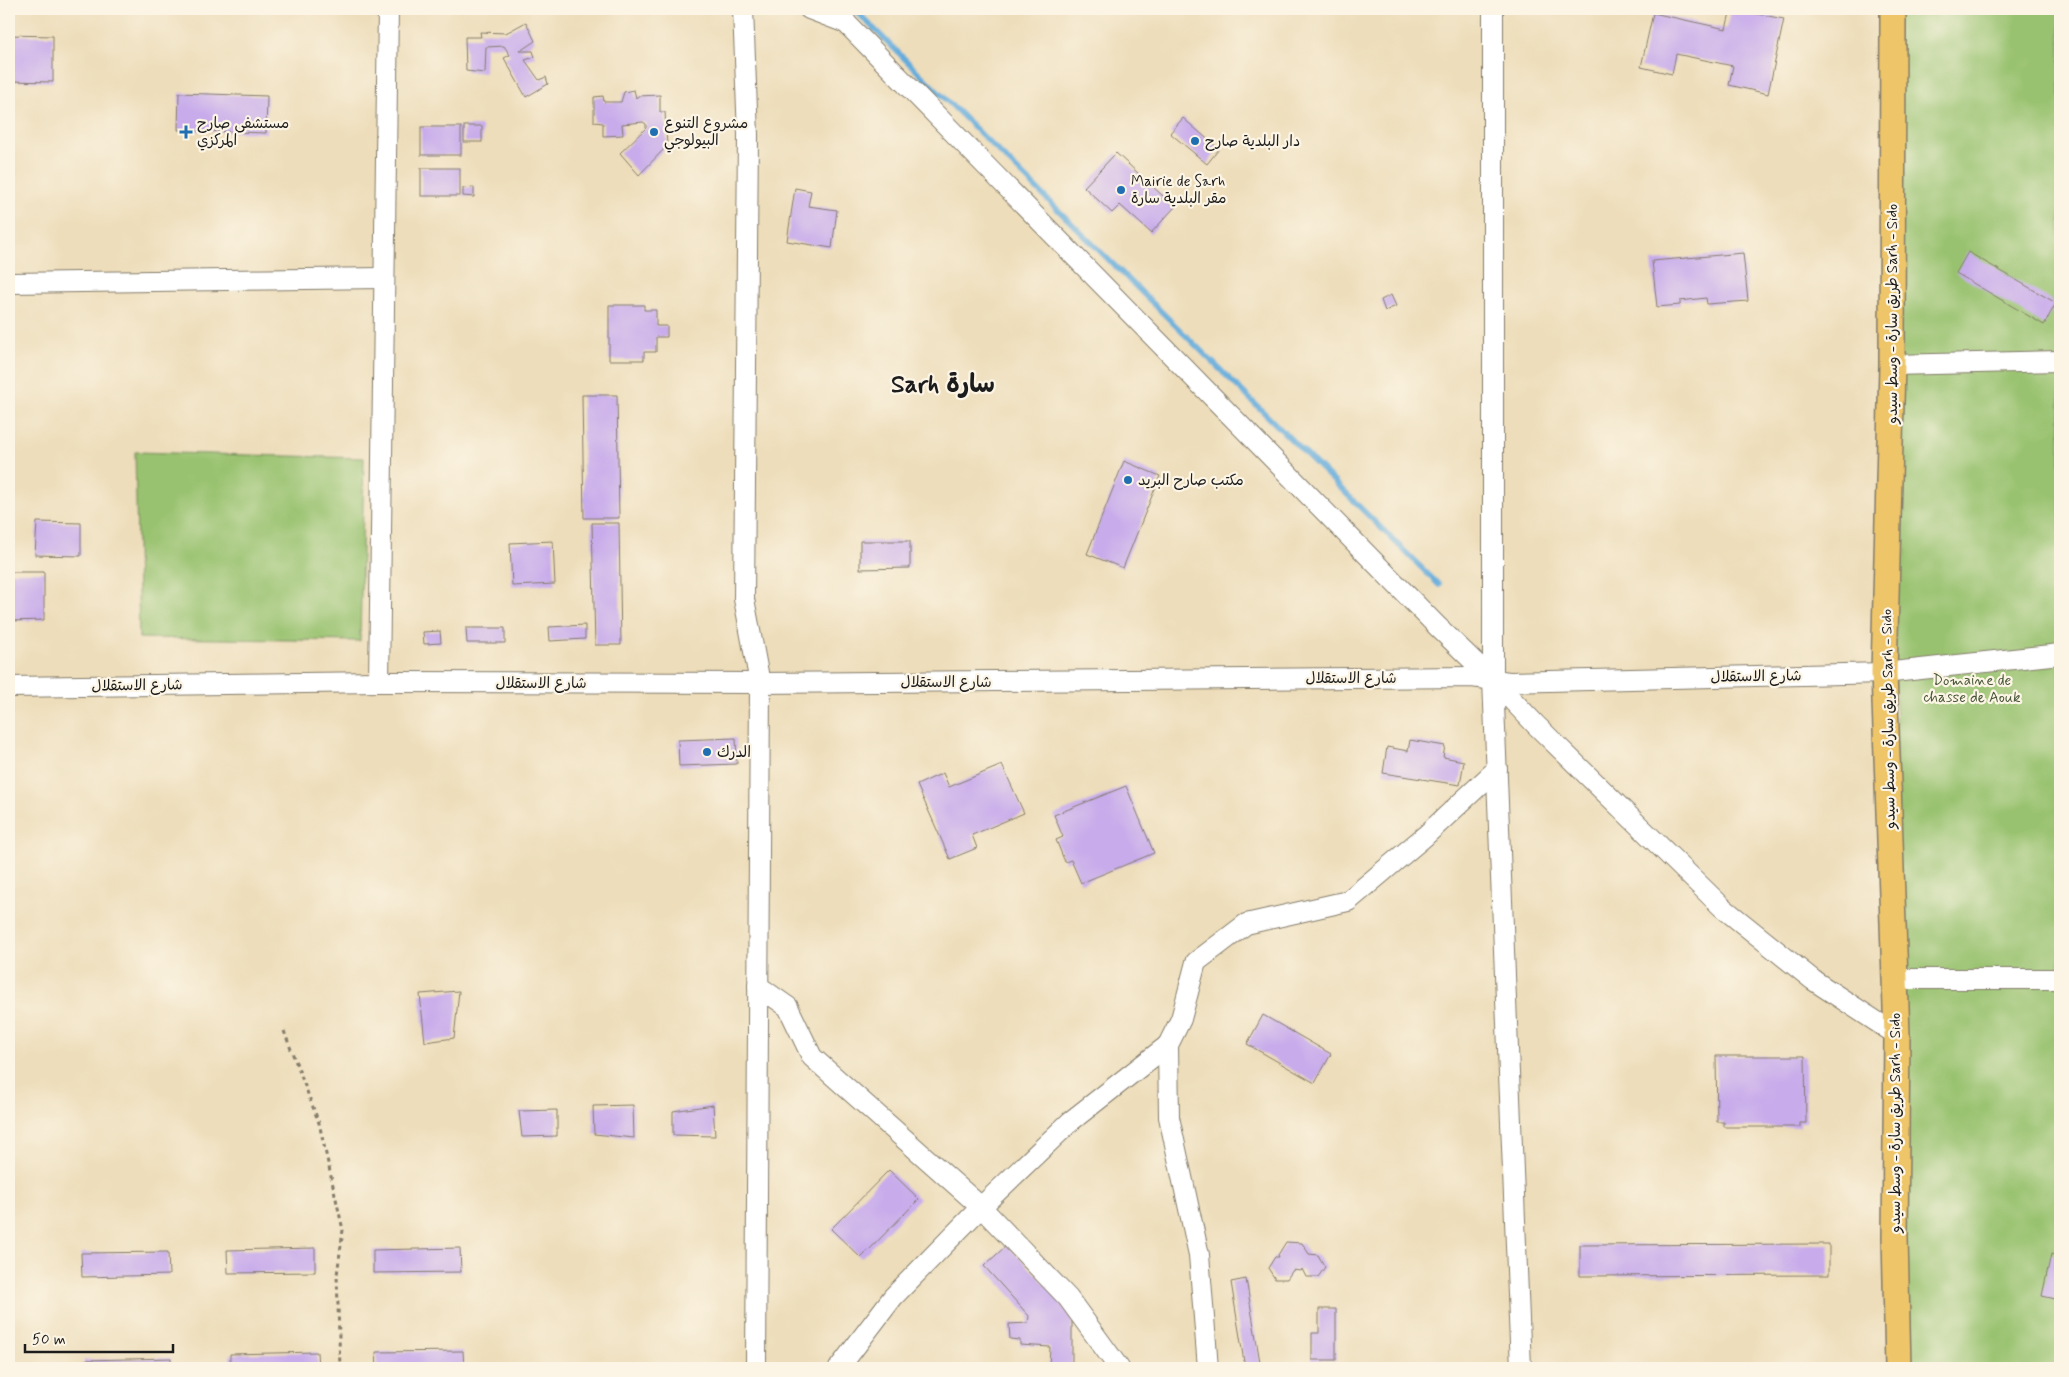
<svg xmlns="http://www.w3.org/2000/svg" width="2069" height="1377" font-family="Mynerve,'Playpen Sans Arabic',sans-serif">
<rect width="100%" height="100%" fill="#fcf5e5"/>
<filter id="ink" filterUnits="userSpaceOnUse"><feTurbulence type="fractalNoise" baseFrequency=".02" numOctaves="2"/><feDisplacementMap in="SourceGraphic" scale="10" xChannelSelector="R" yChannelSelector="G"/><feConvolveMatrix kernelMatrix="1 2 1 2 8 2 1 2 1" color-interpolation-filters="sRGB"/></filter>
<filter id="wash" filterUnits="userSpaceOnUse"><feTurbulence type="fractalNoise" baseFrequency=".0096" numOctaves="4" result="noise"/><feDisplacementMap in="SourceGraphic" scale="20" xChannelSelector="R" yChannelSelector="G"/><feGaussianBlur stdDeviation="1.12" result="paint"/><feColorMatrix in="noise" values="0 0 0 0 0 0 0 0 0 0 0 0 0 0 0 0 0 1.4 0 .05"/><feComposite in="paint" operator="in"/></filter>
<g filter="url(#wash)">
<rect width="100%" height="100%" fill="#edddba"/>
<g fill="#99c26f" stroke="#5a6f46">
<polygon points="1893,9 2060,9 2060,1368 1898,1368"/>
<polygon points="135,452 364,458 360,641 139,638"/>
</g>
<g fill="none" stroke-linecap="round" stroke-linejoin="round">
<polyline stroke="#64acdb" stroke-width="5.5" points="854,9 1439,585"/>
</g>
<g id="blocks">
<g fill="#c7abeb">
<polygon points="1731,9 1784,19 1768,94 1729,85 1733,66 1676,54 1672,74 1641,67 1653,13 1726,29"/>
<polygon points="526,22 535,41 520,51 533,51 535,57 525,60 539,80 546,77 548,84 526,97 504,58 510,55 504,46 486,47 485,73 466,71 465,37 481,37 480,32 506,33"/>
<polygon points="9,35 53,36 53,82 9,81"/>
<polygon points="634,90 636,98 638,96 660,95 660,112 665,112 667,146 639,175 620,153 646,128 646,124 643,122 622,124 623,135 603,136 603,123 594,122 594,97 603,96 604,102 621,102 624,92"/>
<polygon points="179,93 267,96 266,133 178,130"/>
<polygon points="1183,118 1219,149 1207,164 1170,133"/>
<rect x="464" y="126" width="18" height="16"/>
<rect x="421" y="127" width="40" height="28"/>
<polygon points="1116,153 1175,207 1151,233 1120,205 1112,213 1084,187"/>
<rect x="421" y="168" width="39" height="28"/>
<polygon points="474,187 474,197 463,196 463,188"/>
<polygon points="795,188 811,191 808,206 837,210 832,248 787,241"/>
<polygon points="1968,252 2056,303 2044,325 1956,273"/>
<polygon points="1743,253 1748,301 1707,304 1706,298 1680,301 1680,305 1657,307 1652,261"/>
<polygon points="1391,295 1396,306 1385,311 1381,300"/>
<polygon points="609,305 644,305 644,310 656,310 656,326 667,326 667,337 656,337 656,352 644,352 644,360 609,360"/>
<polygon points="582,395 617,395 619,518 584,518"/>
<polygon points="1124,461 1160,476 1123,568 1087,554"/>
<polygon points="37,522 81,523 81,556 35,555"/>
<polygon points="592,523 619,523 621,645 595,645"/>
<polygon points="553,541 555,584 512,586 510,543"/>
<polygon points="860,541 910,541 910,568 860,569"/>
<polygon points="9,572 44,572 44,620 9,621"/>
<polygon points="585,625 585,639 550,641 549,627"/>
<polygon points="466,628 505,628 505,643 467,643"/>
<polygon points="440,631 441,643 424,644 423,632"/>
<polygon points="736,738 737,764 679,766 678,740"/>
<polygon points="1410,740 1445,746 1443,757 1464,761 1460,785 1383,773 1387,747 1408,751"/>
<polygon points="1002,765 1024,813 972,835 977,848 950,859 917,785 943,773 949,787"/>
<polygon points="1126,786 1154,853 1081,883 1071,860 1065,862 1056,840 1063,837 1054,815"/>
<polygon points="459,991 454,1038 425,1042 420,994"/>
<polygon points="1263,1015 1331,1054 1315,1083 1247,1044"/>
<polygon points="1716,1056 1805,1056 1806,1123 1800,1123 1800,1127 1724,1127 1724,1122 1717,1122"/>
<polygon points="633,1105 634,1138 594,1134 593,1106"/>
<polygon points="713,1105 715,1136 673,1135 673,1111"/>
<polygon points="557,1110 557,1136 522,1137 519,1111"/>
<polygon points="889,1170 919,1199 861,1258 831,1229"/>
<polygon points="1286,1242 1302,1243 1309,1254 1318,1255 1325,1267 1318,1277 1306,1277 1302,1269 1301,1271 1293,1270 1287,1279 1275,1279 1268,1268 1275,1257 1279,1257 1278,1255"/>
<polygon points="1829,1244 1829,1275 1580,1276 1580,1245"/>
<polygon points="1007,1245 1072,1311 1072,1368 1049,1367 1050,1347 1020,1345 1020,1340 1010,1339 1009,1324 1028,1323 1029,1316 984,1266"/>
<polygon points="315,1248 315,1272 228,1273 227,1250"/>
<polygon points="460,1248 461,1272 373,1273 373,1250"/>
<polygon points="168,1252 169,1275 82,1277 81,1253"/>
<polygon points="2051,1254 2060,1257 2060,1300 2042,1296"/>
<polygon points="1246,1279 1261,1368 1245,1368 1231,1282"/>
<polygon points="1319,1309 1336,1309 1336,1360 1312,1360 1312,1333 1319,1333"/>
<polygon points="463,1351 464,1368 377,1368 376,1352"/>
<polygon points="317,1352 318,1368 230,1368 230,1354"/>
<polygon points="171,1358 171,1368 84,1368 84,1360"/>
</g>
</g>
</g>
<g filter="url(#ink)">
<use href="#blocks" fill-opacity="0" stroke="#847c6b" stroke-width="1"/>
<g fill="none" stroke-linecap="round" stroke-linejoin="round">
<g stroke="#847c6b" stroke-width="22">
<g id="minor">
<polyline points="743,9 748,135 744,599 760,683 756,1368"/>
<polyline points="809,9 846,23"/>
<polyline points="841,9 846,23 1437,626 1493,680 1536,725 1722,907 1813,980 1897,1035"/>
<polyline points="1493,9 1493,680 1521,1368"/>
<polyline points="9,283 383,278"/>
<polyline points="1892,365 2060,361"/>
<polyline points="379,682 388,9"/>
<polyline points="9,687 379,682 760,683 1472,677 1509,682 1884,673 2060,654"/>
<polyline points="1895,979 2060,979"/>
<polyline points="758,986 788,1007 812,1057 981,1207 1068,1298 1119,1368"/>
<polyline points="839,1368 893,1297 981,1207 1071,1121 1168,1045"/>
<polyline points="1208,1368 1199,1255 1169,1117 1168,1045 1181,1019 1196,962 1246,924 1348,901 1425,836 1497,769"/>
</g>
</g>
<g stroke="#847c6b" stroke-width="28">
<polyline id="major" points="1893,9 1892,365 1884,673 1897,1035 1895,1237 1898,1368"/>
</g>
<polyline stroke="#847c6b" stroke-width="3" stroke-dasharray="4 4" stroke-linecap="butt" points="284,1031 319,1123 343,1230 337,1275 340,1368"/>
<use href="#minor" stroke="#fff" stroke-width="20"/>
<use href="#major" stroke="#eec569" stroke-width="25"/>
</g>
</g>
<g fill="#1f6fb2" stroke="#fcf5e5" stroke-width="2">
<path d="M183.5 124.5h5v5h5v5h-5v5h-5v-5h-5v-5h5z"/>
<circle cx="654" cy="132" r="5"/>
<circle cx="1195" cy="141" r="5"/>
<circle cx="1121" cy="190" r="5"/>
<circle cx="1128" cy="480" r="5"/>
<circle cx="707" cy="752" r="5"/>
</g>
<g text-anchor="middle" stroke-width="4.5" stroke-linejoin="round" paint-order="stroke">
<g font-size="15" fill="#1c1c1c" stroke="#fcf5e5" text-anchor="start">
<text x="197" y="128">مستشفى صارح<tspan x="197" dy="17">المركزي</tspan></text>
<text x="664" y="128">مشروع التنوع<tspan x="664" dy="17">البيولوجي</tspan></text>
<text x="1205" y="146">دار البلدية صارح</text>
<text x="1131" y="186">Mairie de Sarh<tspan x="1131" dy="17">مقر البلدية سارة</tspan></text>
<text x="1138" y="485">مكتب صارح البريد</text>
<text x="717" y="757">الدرك</text>
</g>
<g font-size="15" fill="#1c1c1c" stroke="#fcf5e5">
<text transform="translate(1892 314) rotate(-90)" y="5">طريق سارة - وسط سيدو Sarh - Sido</text>
<text transform="translate(1756 676) rotate(-1)" y="5">شارع الاستقلال</text>
<text x="1351" y="683">شارع الاستقلال</text>
<text x="946" y="687">شارع الاستقلال</text>
<text x="541" y="688">شارع الاستقلال</text>
<text transform="translate(137 685) rotate(-1)" y="5">شارع الاستقلال</text>
<text transform="translate(1888 719) rotate(-91)" y="5">طريق سارة - وسط سيدو Sarh - Sido</text>
<text transform="translate(1895 1123) rotate(-90)" y="5">طريق سارة - وسط سيدو Sarh - Sido</text>
</g>
<g font-size="15" fill="#485639" stroke="#fcf5e5">
<text x="1972" y="685">Domaine de<tspan x="1972" dy="17">chasse de Aouk</tspan></text>
</g>
<g font-size="25" font-weight="bold" fill="#1c1c1c" stroke="#fcf5e5">
<text x="943" y="392">Sarh سارة</text>
</g>
</g>
<rect width="2069" height="1377" fill="none" stroke="#fcf5e5" stroke-width="30"/>
<path d="M25 1344v8h148v-8" fill="none" stroke="#1c1c1c" stroke-width="2.5"/>
<text x="32" y="1344" font-size="15" fill="#1c1c1c" stroke="#fcf5e5" stroke-width="4" paint-order="stroke">50 m</text>
</svg>
